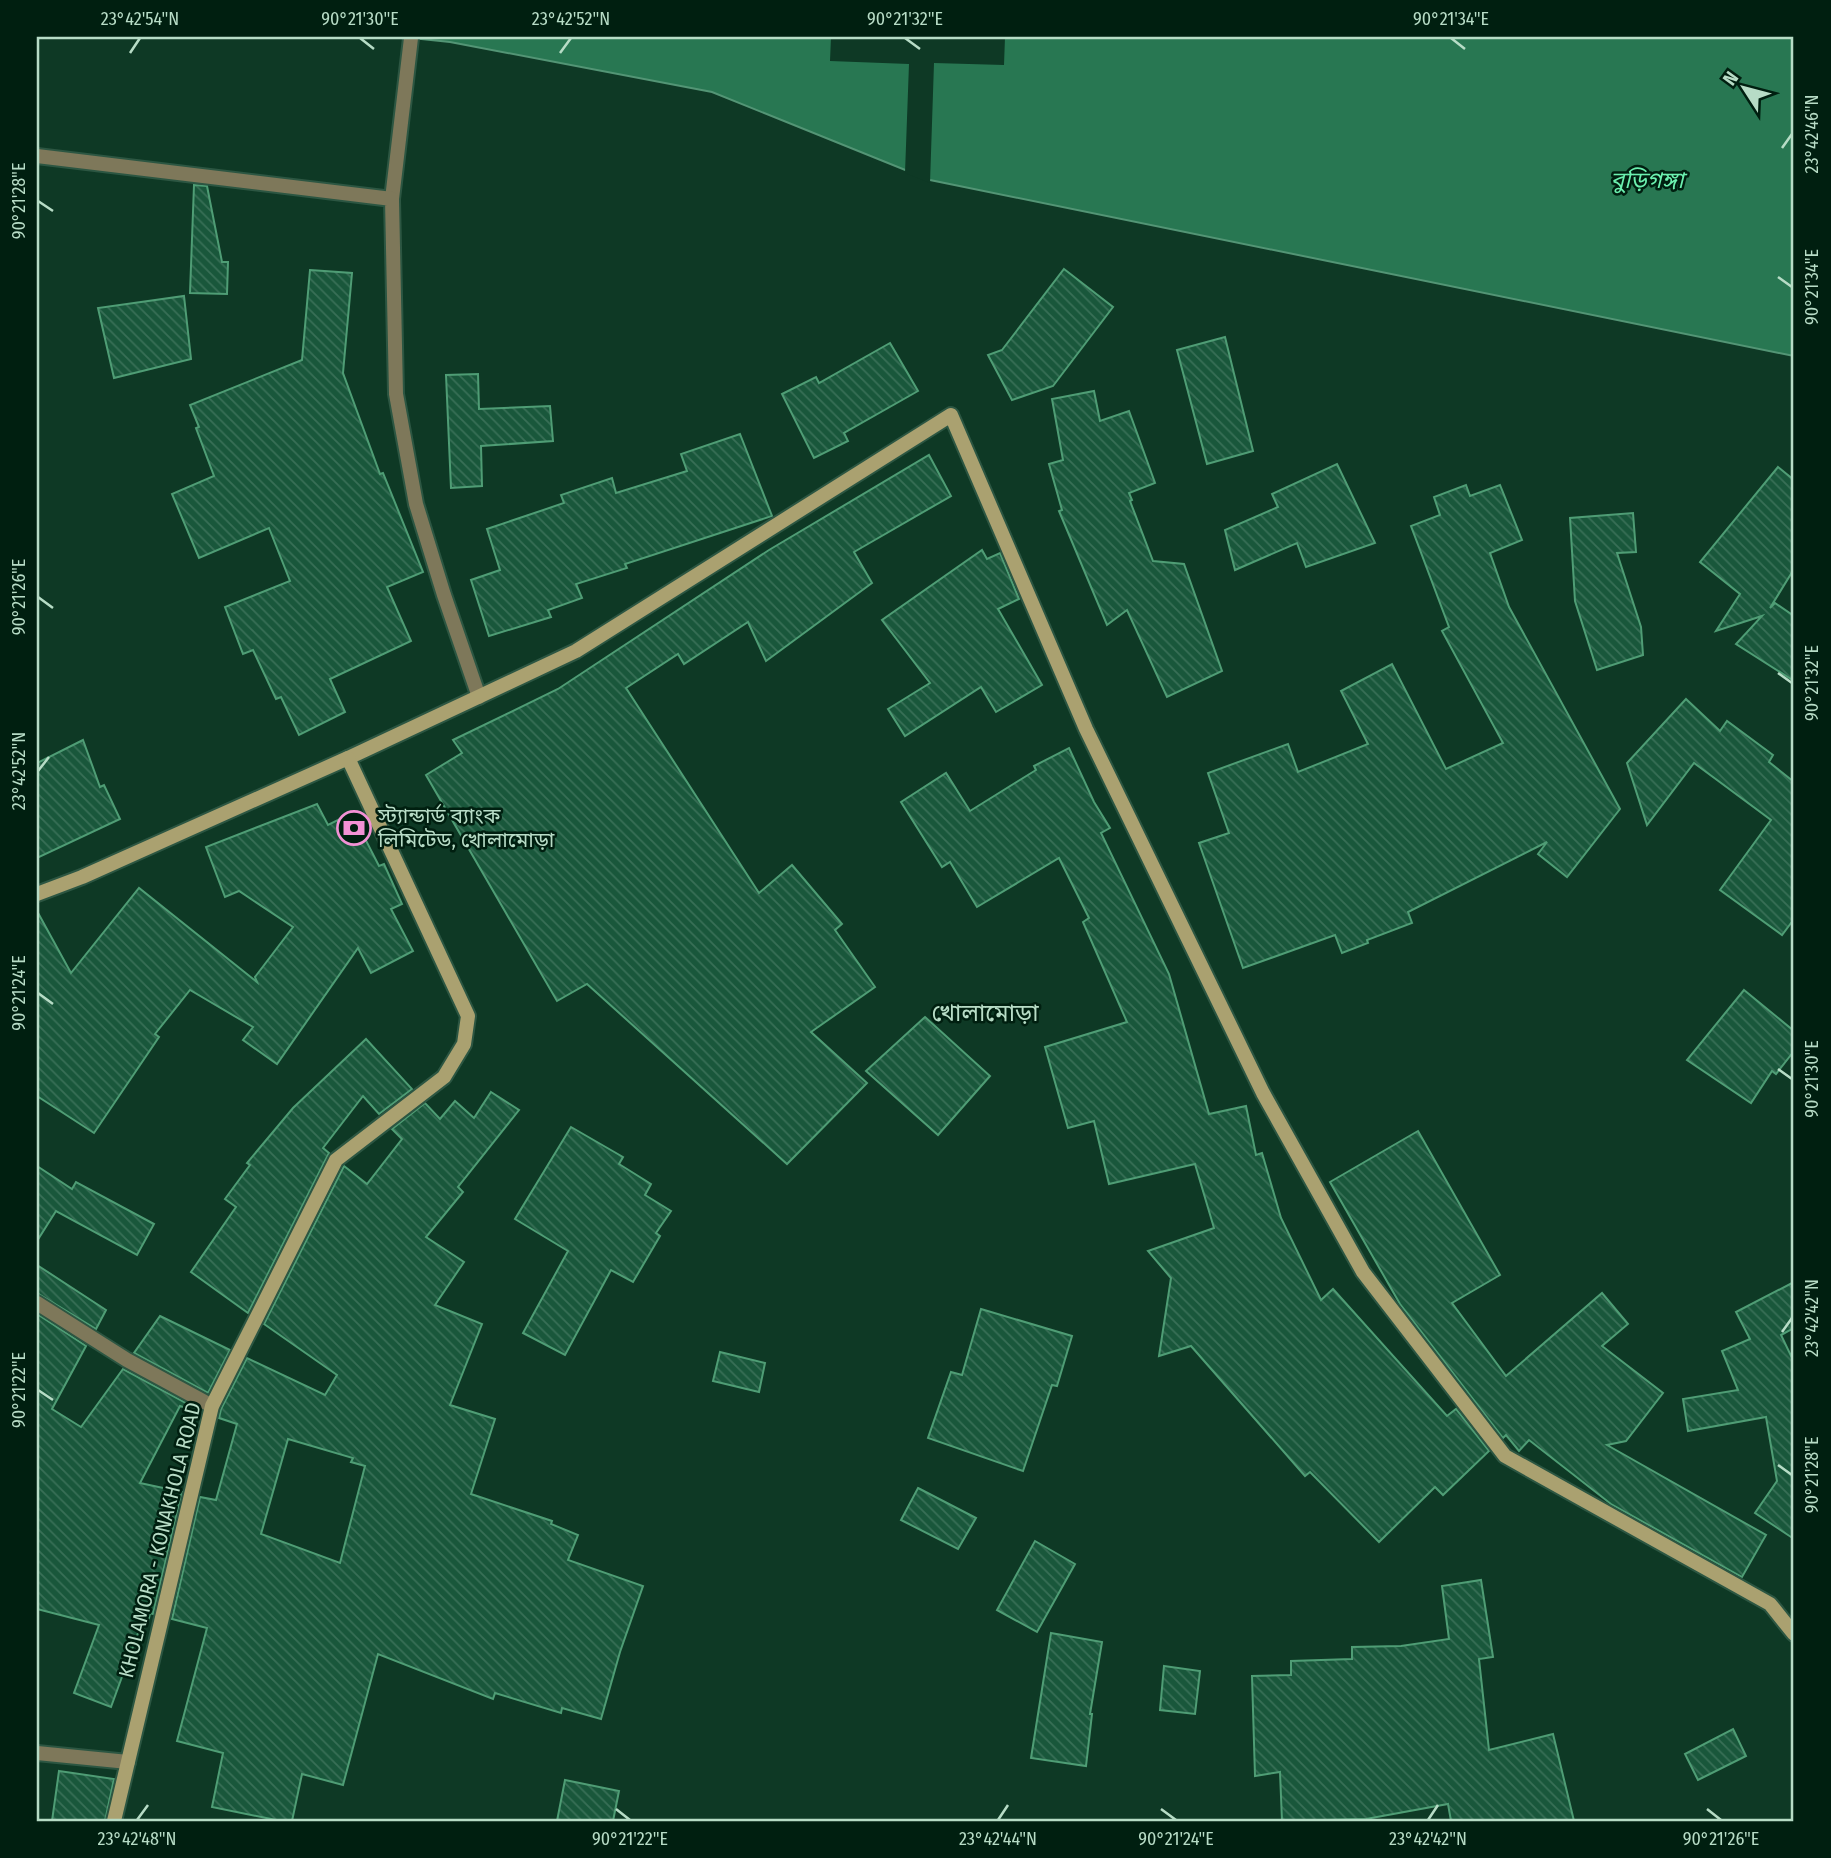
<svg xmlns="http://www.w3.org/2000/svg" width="1831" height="1858" font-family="'Fira Sans Condensed','Noto Sans Bengali',sans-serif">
<defs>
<pattern id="building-back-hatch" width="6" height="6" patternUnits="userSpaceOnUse" patternTransform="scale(1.75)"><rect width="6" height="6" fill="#19573b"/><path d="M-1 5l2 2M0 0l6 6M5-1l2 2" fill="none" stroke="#386f56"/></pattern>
</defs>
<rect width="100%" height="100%" fill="#0e3925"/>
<polygon fill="#287752" stroke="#539575" stroke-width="2" points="402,37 1794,37 1794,356 930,180 712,92 450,42"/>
<polygon fill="#0e3925" points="831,37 1005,37 1004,65 934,63 930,183 905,173 909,64 830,61"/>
<g fill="url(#building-back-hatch)" stroke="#4f9d75" stroke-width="2" fill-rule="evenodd">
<polygon points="194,185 207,186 222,262 228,262 227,294 190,293"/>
<polygon points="1064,269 1113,307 1053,386 1012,400 988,355 1002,350"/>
<polygon points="310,270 352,273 343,373 380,474 383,473 423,572 387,587 411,641 330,679 345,712 299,735 281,697 276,699 253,650 243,654 225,607 290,581 269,528 199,558 172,494 214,476 196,428 199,427 190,405 302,360"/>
<polygon points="184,296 191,359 114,378 98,308"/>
<polygon points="1225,337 1253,451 1207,464 1177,350"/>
<polygon points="890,343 918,391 844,433 848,441 814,458 782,394 816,377 819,383"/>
<polygon points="478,374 479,409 550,406 553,441 481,446 482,486 451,488 446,375"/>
<polygon points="1094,391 1100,421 1129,411 1155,483 1129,493 1132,500 1130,501 1153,561 1184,564 1222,671 1167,697 1127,610 1107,625 1059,511 1062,510 1049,464 1063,460 1052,399"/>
<polygon points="740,434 772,516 625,564 627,568 576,584 582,598 548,610 551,617 489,636 471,580 500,570 487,529 564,503 561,495 612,478 616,493 687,471 681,454"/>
<polygon points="929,455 951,496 854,552 872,583 766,661 748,622 684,664 678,654 626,688 759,893 792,865 842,924 835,930 875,987 811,1032 867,1083 787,1164 587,984 557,1001 426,775 462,753 453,740 558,689 769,550"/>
<polygon points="1337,464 1375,543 1306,567 1297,543 1235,570 1225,530 1278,507 1272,494"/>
<polygon points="1778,467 1794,480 1794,569 1770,608 1775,603 1794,616 1794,681 1736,644 1762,616 1716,631 1740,594 1700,562"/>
<polygon points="1466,485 1470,496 1500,485 1522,540 1490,553 1509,607 1620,809 1567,877 1538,854 1547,842 1408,912 1412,923 1367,940 1368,943 1342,953 1335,935 1243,968 1199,843 1229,833 1208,773 1288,744 1298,772 1368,744 1341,691 1392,664 1446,769 1503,743 1442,631 1449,627 1411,526 1440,515 1434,497"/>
<polygon points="1633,513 1636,552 1617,553 1641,627 1643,655 1597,670 1575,601 1570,518"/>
<polygon points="982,550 987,559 1000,553 1019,599 998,609 1042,685 996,712 981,687 905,736 888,709 930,683 882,620"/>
<polygon points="1686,699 1720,731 1727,721 1773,755 1769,762 1794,782 1794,919 1782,935 1720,890 1771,820 1694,763 1647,825 1627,763"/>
<polygon points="83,740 100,787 104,785 120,819 37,858 37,763"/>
<polygon points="1069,748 1094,802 1110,828 1101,833 1169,974 1209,1114 1246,1106 1256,1155 1262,1153 1281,1218 1321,1300 1333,1289 1447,1416 1456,1409 1489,1451 1443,1495 1435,1487 1379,1542 1310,1472 1305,1476 1191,1346 1159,1356 1171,1278 1148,1251 1214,1228 1195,1164 1109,1184 1094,1121 1068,1128 1045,1047 1127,1022 1083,922 1089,918 1059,858 977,907 950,862 942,867 901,802 946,773 970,811 1036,770 1034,766"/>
<polygon points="317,804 328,825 352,813 379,866 384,864 402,904 391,909 413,951 371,973 358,948 277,1064 243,1040 253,1027 190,990 155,1034 159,1037 94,1133 37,1096 37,911 71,973 139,888 257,982 255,977 293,927 239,891 225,897 206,847"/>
<polygon points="1744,990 1794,1031 1794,1051 1776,1074 1772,1071 1751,1103 1687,1060"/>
<polygon points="925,1017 990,1076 938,1135 866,1071"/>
<polygon points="366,1039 412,1089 379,1114 363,1096 323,1148 329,1153 248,1313 191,1272 236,1207 225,1199 250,1165 247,1163 293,1108"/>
<path d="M 491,1092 L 519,1110 L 458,1187 L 463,1192 L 426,1237 L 464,1262 L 435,1305 L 482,1324 L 450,1405 L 495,1419 L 471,1494 L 552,1521 L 551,1524 L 578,1535 L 568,1560 L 643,1586 L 620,1652 L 601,1719 L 562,1708 L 561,1713 L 495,1693 L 493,1699 L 378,1654 L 343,1785 L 302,1774 L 292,1821 L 281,1821 L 212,1807 L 223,1753 L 177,1741 L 207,1628 L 172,1619 L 200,1497 L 216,1500 L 237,1424 L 219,1418 L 221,1409 L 247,1358 L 325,1395 L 337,1375 L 264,1324 L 344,1166 L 367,1184 L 402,1139 L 392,1129 L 425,1103 L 440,1119 L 455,1101 L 474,1118 ZM 288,1439 L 353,1458 L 351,1462 L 365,1466 L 340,1563 L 261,1534 Z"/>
<polygon points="571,1127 623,1157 619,1164 651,1184 645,1195 671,1211 656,1233 660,1236 633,1282 611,1270 565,1355 523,1333 568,1251 515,1219"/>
<polygon points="1418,1131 1500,1275 1452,1303 1506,1376 1602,1293 1628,1324 1602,1346 1663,1393 1626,1441 1607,1445 1766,1535 1742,1577 1611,1504 1529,1440 1519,1451 1506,1435 1503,1438 1400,1304 1330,1182"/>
<polygon points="37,1166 72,1189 76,1182 154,1224 137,1255 56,1211 37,1241"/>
<polygon points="37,1265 106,1310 96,1329 37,1293"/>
<polygon points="1794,1282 1794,1328 1781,1335 1794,1362 1794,1539 1755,1513 1777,1481 1766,1417 1688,1431 1683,1399 1738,1390 1722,1351 1750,1339 1736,1312"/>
<polygon points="981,1309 1072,1336 1057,1386 1052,1385 1023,1471 928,1438 951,1372 962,1375"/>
<polygon points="37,1314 86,1346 52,1409 81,1427 123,1369 201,1411 201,1413 180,1406 140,1483 182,1492 153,1614 150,1613 148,1623 142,1622 111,1707 74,1693 99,1625 37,1609"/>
<polygon points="160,1316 230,1350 208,1393 134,1353"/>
<polygon points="720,1352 765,1363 759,1392 713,1381"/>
<polygon points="918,1488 976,1518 958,1549 901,1520"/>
<polygon points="1035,1541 1075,1564 1037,1632 997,1610"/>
<polygon points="1481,1580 1493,1657 1479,1659 1489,1750 1553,1734 1574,1821 1451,1821 1448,1804 1366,1819 1282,1821 1280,1772 1255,1776 1252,1676 1291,1675 1291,1661 1352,1659 1352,1647 1401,1646 1449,1639 1442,1586"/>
<polygon points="1051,1633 1102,1642 1090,1714 1092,1714 1086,1766 1031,1758"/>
<polygon points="1164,1666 1200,1671 1195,1714 1160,1710"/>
<polygon points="1733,1729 1746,1756 1698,1780 1685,1754"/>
<polygon points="59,1771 114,1779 105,1821 52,1821"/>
<polygon points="565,1780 619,1791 613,1821 557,1821"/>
</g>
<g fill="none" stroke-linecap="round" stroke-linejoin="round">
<g stroke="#2c5642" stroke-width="18">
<polyline id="lane" points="392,199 411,38"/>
</g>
<g stroke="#2c5642" stroke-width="18">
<g id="street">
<polyline points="37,156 392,199 396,394 416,504 444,595 479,697"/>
<polyline points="37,1303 127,1360 212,1406"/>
<polyline points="37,1753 128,1762"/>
</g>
</g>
<g stroke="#2c5642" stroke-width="18">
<g id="secondary">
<polyline points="348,758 576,651 951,415 1086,729 1263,1093 1363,1272 1505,1456 1770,1604 1794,1634"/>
<polyline points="37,894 82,877 348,758 468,1016 464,1044 444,1077 336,1160 212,1406 114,1821"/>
</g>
</g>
<use href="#lane" stroke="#7e785a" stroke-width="14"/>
<use href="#street" stroke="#7e785a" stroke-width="14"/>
<use href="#secondary" stroke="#aaa170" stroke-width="14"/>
</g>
<path fill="none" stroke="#b7dcc6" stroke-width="2.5" d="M 360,38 L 374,49M 905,38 L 920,49M 1451,38 L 1465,49M 130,53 L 140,38M 560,53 L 571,38M 1782,148 L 1792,134M 38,201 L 53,211M 1778,277 L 1792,287M 38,597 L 53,608M 1778,673 L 1792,683M 38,771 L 49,757M 38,993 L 53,1004M 1778,1069 L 1792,1079M 1782,1332 L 1792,1318M 38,1390 L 53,1400M 1778,1465 L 1792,1475M 616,1809 L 630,1820M 1161,1809 L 1176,1820M 1707,1809 L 1721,1820M 137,1820 L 148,1805M 998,1820 L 1008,1805M 1428,1820 L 1438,1805"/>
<defs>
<g id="bank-ring" transform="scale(1.75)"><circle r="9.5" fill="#001f10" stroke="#f391d5" stroke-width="1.5"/><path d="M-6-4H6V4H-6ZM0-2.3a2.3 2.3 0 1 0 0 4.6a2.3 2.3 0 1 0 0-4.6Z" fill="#f391d5"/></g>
</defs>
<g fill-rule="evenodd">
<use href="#bank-ring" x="354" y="828"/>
</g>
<g text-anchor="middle" stroke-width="5" stroke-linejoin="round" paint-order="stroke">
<g font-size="21" fill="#b7dcc6" stroke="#001f10" text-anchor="start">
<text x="378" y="823">স্ট্যান্ডার্ড ব্যাংক<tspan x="378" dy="24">লিমিটেড, খোলামোড়া</tspan></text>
</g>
<g font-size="21" fill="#b7dcc6" stroke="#001f10">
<text transform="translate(160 1540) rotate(-76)" y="7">KHOLAMORA - KONAKHOLA ROAD</text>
</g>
<g font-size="23" font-style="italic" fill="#6cf2b0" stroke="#001f10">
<text x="1647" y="188">বুড়িগঙ্গা</text>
</g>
<g font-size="24" fill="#b7dcc6" stroke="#001f10">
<text x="985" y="1021">খোলামোড়া</text>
</g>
</g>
<rect width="1831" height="1858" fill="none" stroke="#001f10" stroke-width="77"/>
<g transform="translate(1744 88) rotate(306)" stroke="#001f10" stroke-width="5" paint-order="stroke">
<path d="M0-5L12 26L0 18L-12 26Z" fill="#b7dcc6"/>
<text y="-10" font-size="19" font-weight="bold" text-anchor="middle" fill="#b7dcc6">N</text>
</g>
<rect x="38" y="38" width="1754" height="1782" fill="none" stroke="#b7dcc6" stroke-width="2.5"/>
<g font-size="18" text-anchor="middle" fill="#b7dcc6">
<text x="140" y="25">23°42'54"N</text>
<text x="360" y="25">90°21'30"E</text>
<text x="571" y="25">23°42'52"N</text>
<text x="905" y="25">90°21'32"E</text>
<text x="1451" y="25">90°21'34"E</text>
<text transform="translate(1812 134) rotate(-90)" y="6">23°42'46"N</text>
<text transform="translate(19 201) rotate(-90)" y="6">90°21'28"E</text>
<text transform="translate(1812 287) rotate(-90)" y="6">90°21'34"E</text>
<text transform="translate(19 597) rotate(-90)" y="6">90°21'26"E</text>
<text transform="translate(1812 683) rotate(-90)" y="6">90°21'32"E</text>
<text transform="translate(19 771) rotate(-90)" y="6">23°42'52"N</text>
<text transform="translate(19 993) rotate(-90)" y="6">90°21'24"E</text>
<text transform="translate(1812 1079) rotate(-90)" y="6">90°21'30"E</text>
<text transform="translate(1812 1318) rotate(-90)" y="6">23°42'42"N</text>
<text transform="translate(19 1390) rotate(-90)" y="6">90°21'22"E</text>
<text transform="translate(1812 1475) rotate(-90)" y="6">90°21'28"E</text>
<text x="137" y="1845">23°42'48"N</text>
<text x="630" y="1845">90°21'22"E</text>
<text x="998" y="1845">23°42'44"N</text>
<text x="1176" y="1845">90°21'24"E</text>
<text x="1428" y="1845">23°42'42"N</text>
<text x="1721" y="1845">90°21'26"E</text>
</g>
</svg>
